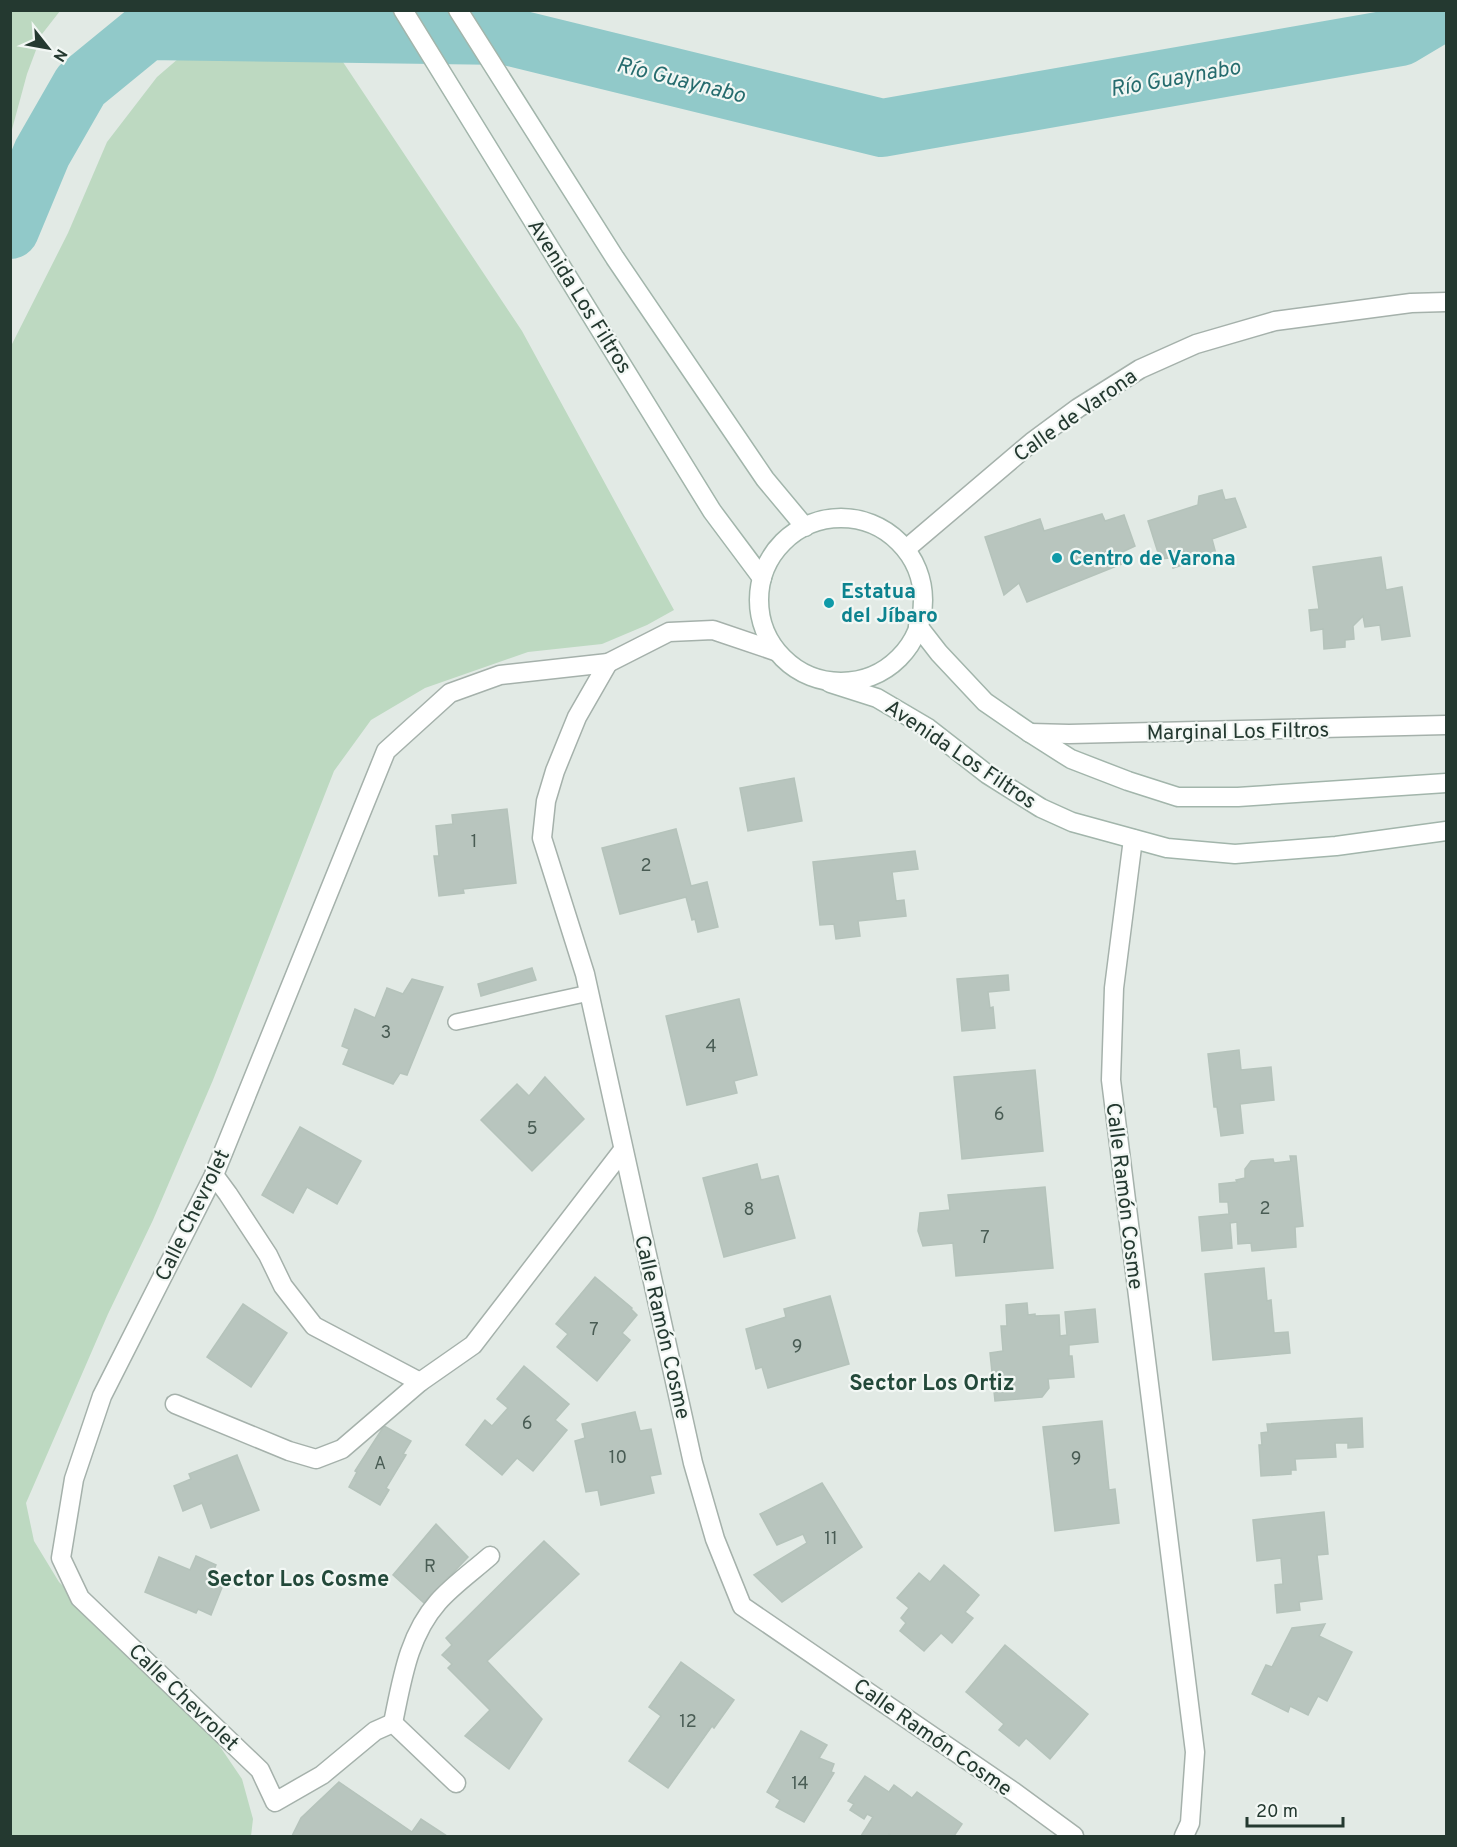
<svg xmlns="http://www.w3.org/2000/svg" width="1457" height="1847" font-family="Overpass,sans-serif">
<rect width="100%" height="100%" fill="#e2eae5"/>
<g fill="#bdd9c1">
<polygon points="11,10 60,11 42,34 27,74 11,133"/>
<polygon points="233,31 329,41 522,331 674,610 647,625 602,644 528,652 425,688 371,720 334,771 213,1080 153,1220 108,1314 26,1503 34,1541 59,1582 206,1726 242,1779 253,1819 251,1836 11,1836 10,348 68,233 107,142 157,77 186,52 209,37"/>
</g>
<g fill="none" stroke-linecap="round" stroke-linejoin="round">
<polyline stroke="#91c9c9" stroke-width="58" points="10,230 42,153 81,85 147,31 506,36 882,128 1401,37 1446,10"/>
</g>
<g fill="#b8c5be" stroke="#b5c3bb" stroke-width="1.5">
<polygon points="1222,490 1225,500 1235,498 1246,527 1212,539 1216,554 1173,568 1170,558 1160,559 1148,521 1198,505 1199,496"/>
<polygon points="1102,514 1105,521 1124,515 1135,546 1120,553 1124,563 1027,602 1019,583 1004,595 985,537 1040,519 1044,531"/>
<polygon points="1381,557 1386,590 1402,587 1410,636 1382,640 1380,625 1365,627 1363,616 1353,626 1354,639 1345,640 1345,647 1324,649 1323,629 1311,631 1309,610 1319,609 1313,567"/>
<polygon points="794,778 802,821 748,831 740,788"/>
<polygon points="507,809 516,883 463,889 464,893 439,896 434,856 439,856 436,826 453,824 452,815"/>
<polygon points="676,829 691,886 707,882 718,927 698,932 695,919 692,920 686,897 620,914 602,848"/>
<polygon points="915,851 918,869 892,872 896,901 904,900 906,916 858,921 860,936 836,939 834,924 820,925 813,862"/>
<polygon points="532,968 536,980 481,996 478,984"/>
<polygon points="1008,975 1009,990 988,992 990,1008 993,1007 995,1028 962,1031 957,979"/>
<polygon points="412,979 443,987 407,1075 400,1073 393,1084 343,1064 349,1049 342,1046 355,1009 375,1018 387,988 403,994"/>
<polygon points="739,999 757,1075 734,1081 737,1093 687,1105 666,1016"/>
<polygon points="1239,1050 1241,1070 1271,1067 1274,1100 1240,1104 1243,1133 1221,1136 1217,1107 1214,1107 1208,1054"/>
<polygon points="1035,1070 1043,1151 962,1159 954,1077"/>
<polygon points="545,1077 584,1119 532,1171 481,1120 517,1084 529,1096"/>
<polygon points="300,1127 361,1161 337,1204 307,1187 293,1213 262,1195"/>
<polygon points="1290,1156 1296,1156 1303,1226 1295,1227 1296,1247 1252,1251 1251,1243 1238,1244 1237,1222 1230,1223 1232,1248 1202,1251 1199,1217 1229,1214 1228,1202 1220,1202 1219,1184 1237,1182 1236,1180 1245,1178 1245,1169 1251,1161 1273,1159 1274,1163 1291,1161"/>
<polygon points="757,1164 761,1180 778,1176 795,1238 724,1257 703,1178"/>
<polygon points="1045,1187 1053,1268 956,1276 953,1243 923,1246 918,1231 920,1213 950,1210 948,1195"/>
<polygon points="1264,1268 1267,1301 1271,1300 1274,1333 1288,1332 1290,1353 1213,1360 1205,1274"/>
<polygon points="595,1277 632,1308 631,1309 637,1315 622,1333 630,1340 597,1381 557,1347 568,1334 556,1324"/>
<polygon points="830,1296 849,1364 768,1388 762,1367 756,1369 746,1329 786,1317 784,1309"/>
<polygon points="1027,1303 1028,1315 1035,1314 1035,1316 1059,1315 1060,1336 1067,1335 1065,1312 1095,1309 1098,1342 1069,1345 1069,1356 1072,1356 1074,1377 1048,1379 1049,1388 1042,1397 995,1401 990,1353 1003,1351 1001,1326 1007,1326 1006,1305"/>
<polygon points="243,1304 287,1333 251,1387 207,1357"/>
<polygon points="524,1366 569,1404 555,1420 567,1430 533,1471 517,1458 502,1475 466,1445 485,1420 492,1426 508,1408 497,1399"/>
<polygon points="635,1412 640,1431 651,1429 661,1474 650,1476 654,1493 601,1505 598,1490 586,1492 575,1441 585,1438 582,1424"/>
<polygon points="1362,1418 1363,1447 1348,1448 1348,1443 1335,1443 1336,1457 1295,1459 1296,1470 1291,1470 1291,1474 1261,1476 1259,1445 1262,1445 1261,1433 1268,1432 1267,1424"/>
<polygon points="1102,1421 1109,1490 1115,1489 1119,1523 1055,1531 1043,1427"/>
<polygon points="384,1426 411,1441 403,1454 406,1455 386,1488 389,1490 380,1505 349,1487 357,1472 355,1471"/>
<polygon points="237,1455 259,1510 211,1528 202,1503 183,1511 174,1486 191,1479 189,1474"/>
<polygon points="822,1483 862,1547 782,1602 754,1575 807,1543 803,1534 777,1545 760,1514"/>
<polygon points="1324,1512 1328,1554 1317,1555 1322,1599 1299,1602 1300,1610 1277,1613 1275,1585 1283,1584 1281,1558 1257,1561 1253,1520"/>
<polygon points="436,1524 468,1557 424,1603 393,1575"/>
<polygon points="544,1541 579,1574 487,1661 542,1719 509,1769 465,1736 490,1710 448,1668 452,1664 442,1655 452,1645 446,1638"/>
<polygon points="196,1556 216,1565 210,1579 223,1585 211,1615 198,1609 196,1613 145,1592 159,1557 190,1570"/>
<polygon points="944,1565 979,1595 965,1612 973,1618 952,1643 941,1633 924,1651 900,1631 906,1623 901,1618 909,1608 897,1598 919,1573 930,1582"/>
<polygon points="1325,1624 1319,1636 1352,1652 1327,1701 1318,1696 1308,1715 1290,1706 1288,1712 1252,1694 1266,1665 1272,1667 1292,1628"/>
<polygon points="1005,1645 1088,1714 1050,1759 1026,1738 1019,1746 999,1730 1004,1724 966,1692"/>
<polygon points="681,1662 734,1700 714,1728 712,1726 668,1788 629,1761 661,1716 649,1707"/>
<polygon points="801,1731 827,1745 819,1758 834,1764 831,1772 834,1773 804,1822 776,1807 780,1800 767,1792"/>
<polygon points="865,1776 889,1792 894,1785 912,1798 917,1792 962,1824 954,1836 892,1836 889,1834 888,1836 861,1836 873,1817 867,1814 864,1819 850,1810 854,1804 848,1801"/>
<polygon points="339,1782 412,1832 421,1819 447,1836 292,1836 301,1818"/>
</g>
<g fill="none" stroke-linecap="round" stroke-linejoin="round">
<g stroke="#a5b1ab" stroke-width="18">
<polyline id="lane" points="456,1022 589,993"/>
</g>
<g stroke="#a5b1ab" stroke-width="21">
<g id="street">
<polyline points="906,549 1032,442 1078,408 1140,369 1196,344 1275,321 1411,303 1446,302"/>
<polyline points="608,663 577,717 555,771 546,801 542,838 585,974 693,1463 715,1539 742,1606 1014,1792 1074,1836"/>
<polyline points="1030,733 1069,734 1446,725"/>
<polyline points="1133,839 1114,988 1111,1080 1195,1752 1190,1823 1184,1836"/>
<polyline points="214,1175 228,1194 268,1255 283,1286 314,1326 420,1382"/>
<polyline points="175,1404 289,1451 316,1459 342,1449 420,1382 473,1345 623,1150"/>
<path d="M 393,1723 C 402,1680 408,1636 438,1602 C 453,1585 473,1571 490,1556"/>
<polyline points="456,1783 393,1723 375,1731 322,1775 275,1802 260,1770 80,1598 61,1558 74,1479 102,1396 214,1175 386,751 450,693 500,675 608,663 669,632 713,630 775,651"/>
</g>
</g>
<g stroke="#a2b5ab" stroke-width="21">
<g id="secondary">
<polyline points="403,10 712,511 762,578"/>
<polyline points="458,10 615,258 765,479 805,527"/>
<circle cx="841" cy="600" r="82"/>
<polyline points="918,626 939,653 985,702 1030,733 1071,759 1128,781 1178,797 1238,797 1446,783"/>
<polyline points="830,683 877,698 928,728 987,774 1041,808 1072,822 1167,848 1235,854 1336,846 1446,831"/>
</g>
</g>
<use href="#lane" stroke="#fff" stroke-width="15"/>
<use href="#street" stroke="#fff" stroke-width="18"/>
<use href="#secondary" stroke="#fff" stroke-width="18"/>
</g>
<g fill="#0f9aa8" stroke="#f2f7f4" stroke-width="2">
<circle cx="1057" cy="558" r="6"/>
<circle cx="829" cy="603" r="6"/>
</g>
<g text-anchor="middle" stroke-width="4.5" stroke-linejoin="round" paint-order="stroke">
<g font-size="18" fill="#495c54">
<text x="474" y="847">1</text>
<text x="646" y="871">2</text>
<text x="386" y="1038">3</text>
<text x="711" y="1052">4</text>
<text x="999" y="1120">6</text>
<text x="532" y="1134">5</text>
<text x="1265" y="1214">2</text>
<text x="749" y="1215">8</text>
<text x="985" y="1243">7</text>
<text x="594" y="1335">7</text>
<text x="797" y="1352">9</text>
<text x="527" y="1429">6</text>
<text x="618" y="1463">10</text>
<text x="1076" y="1464">9</text>
<text x="380" y="1469">A</text>
<text x="831" y="1544">11</text>
<text x="430" y="1572">R</text>
<text x="688" y="1727">12</text>
<text x="800" y="1789">14</text>
</g>
<g font-size="21" fill="#243930" stroke="#f2f7f4">
<text transform="translate(580 296) rotate(58)" y="7">Avenida Los Filtros</text>
<text transform="translate(1075 415) rotate(-35)" y="7">Calle de Varona</text>
<text transform="translate(1238 731) rotate(-1)" y="7">Marginal Los Filtros</text>
<text transform="translate(961 754) rotate(34)" y="7">Avenida Los Filtros</text>
<text transform="translate(1125 1196) rotate(83)" y="7">Calle Ramón Cosme</text>
<text transform="translate(192 1215) rotate(-64)" y="7">Calle Chevrolet</text>
<text transform="translate(663 1327) rotate(77)" y="7">Calle Ramón Cosme</text>
<text transform="translate(184 1697) rotate(44)" y="7">Calle Chevrolet</text>
<text transform="translate(933 1737) rotate(35)" y="7">Calle Ramón Cosme</text>
</g>
<g font-size="21" font-weight="bold" fill="#0d838f" stroke="#f2f7f4" text-anchor="start">
<text x="1069" y="565">Centro de Varona</text>
<text x="841" y="598">Estatua<tspan x="841" dy="24">del Jíbaro</tspan></text>
</g>
<g font-size="22" font-style="italic" fill="#266c6e" stroke="#f2f7f4">
<text transform="translate(1175 77) rotate(-10)" y="8">Río Guaynabo</text>
<text transform="translate(681 79) rotate(14)" y="8">Río Guaynabo</text>
</g>
<g font-size="22" font-weight="bold" fill="#23493a" stroke="#f2f7f4">
<text x="932" y="1390">Sector Los Ortiz</text>
<text x="298" y="1586">Sector Los Cosme</text>
</g>
</g>
<rect width="1457" height="1847" fill="none" stroke="#243930" stroke-width="24"/>
<g transform="translate(48 48) rotate(121)" stroke="#f2f7f4" stroke-width="4.5" paint-order="stroke">
<path d="M0-4.5L10 22L0 15L-10 22Z" fill="#243930"/>
<text y="-9" font-size="16" font-weight="bold" text-anchor="middle" fill="#243930">N</text>
</g>
<path d="M1247 1817v9h96v-9" fill="none" stroke="#243930" stroke-width="3"/>
<text x="1256" y="1817" font-size="18" fill="#243930" stroke="#f2f7f4" stroke-width="4.5" paint-order="stroke">20 m</text>
</svg>
